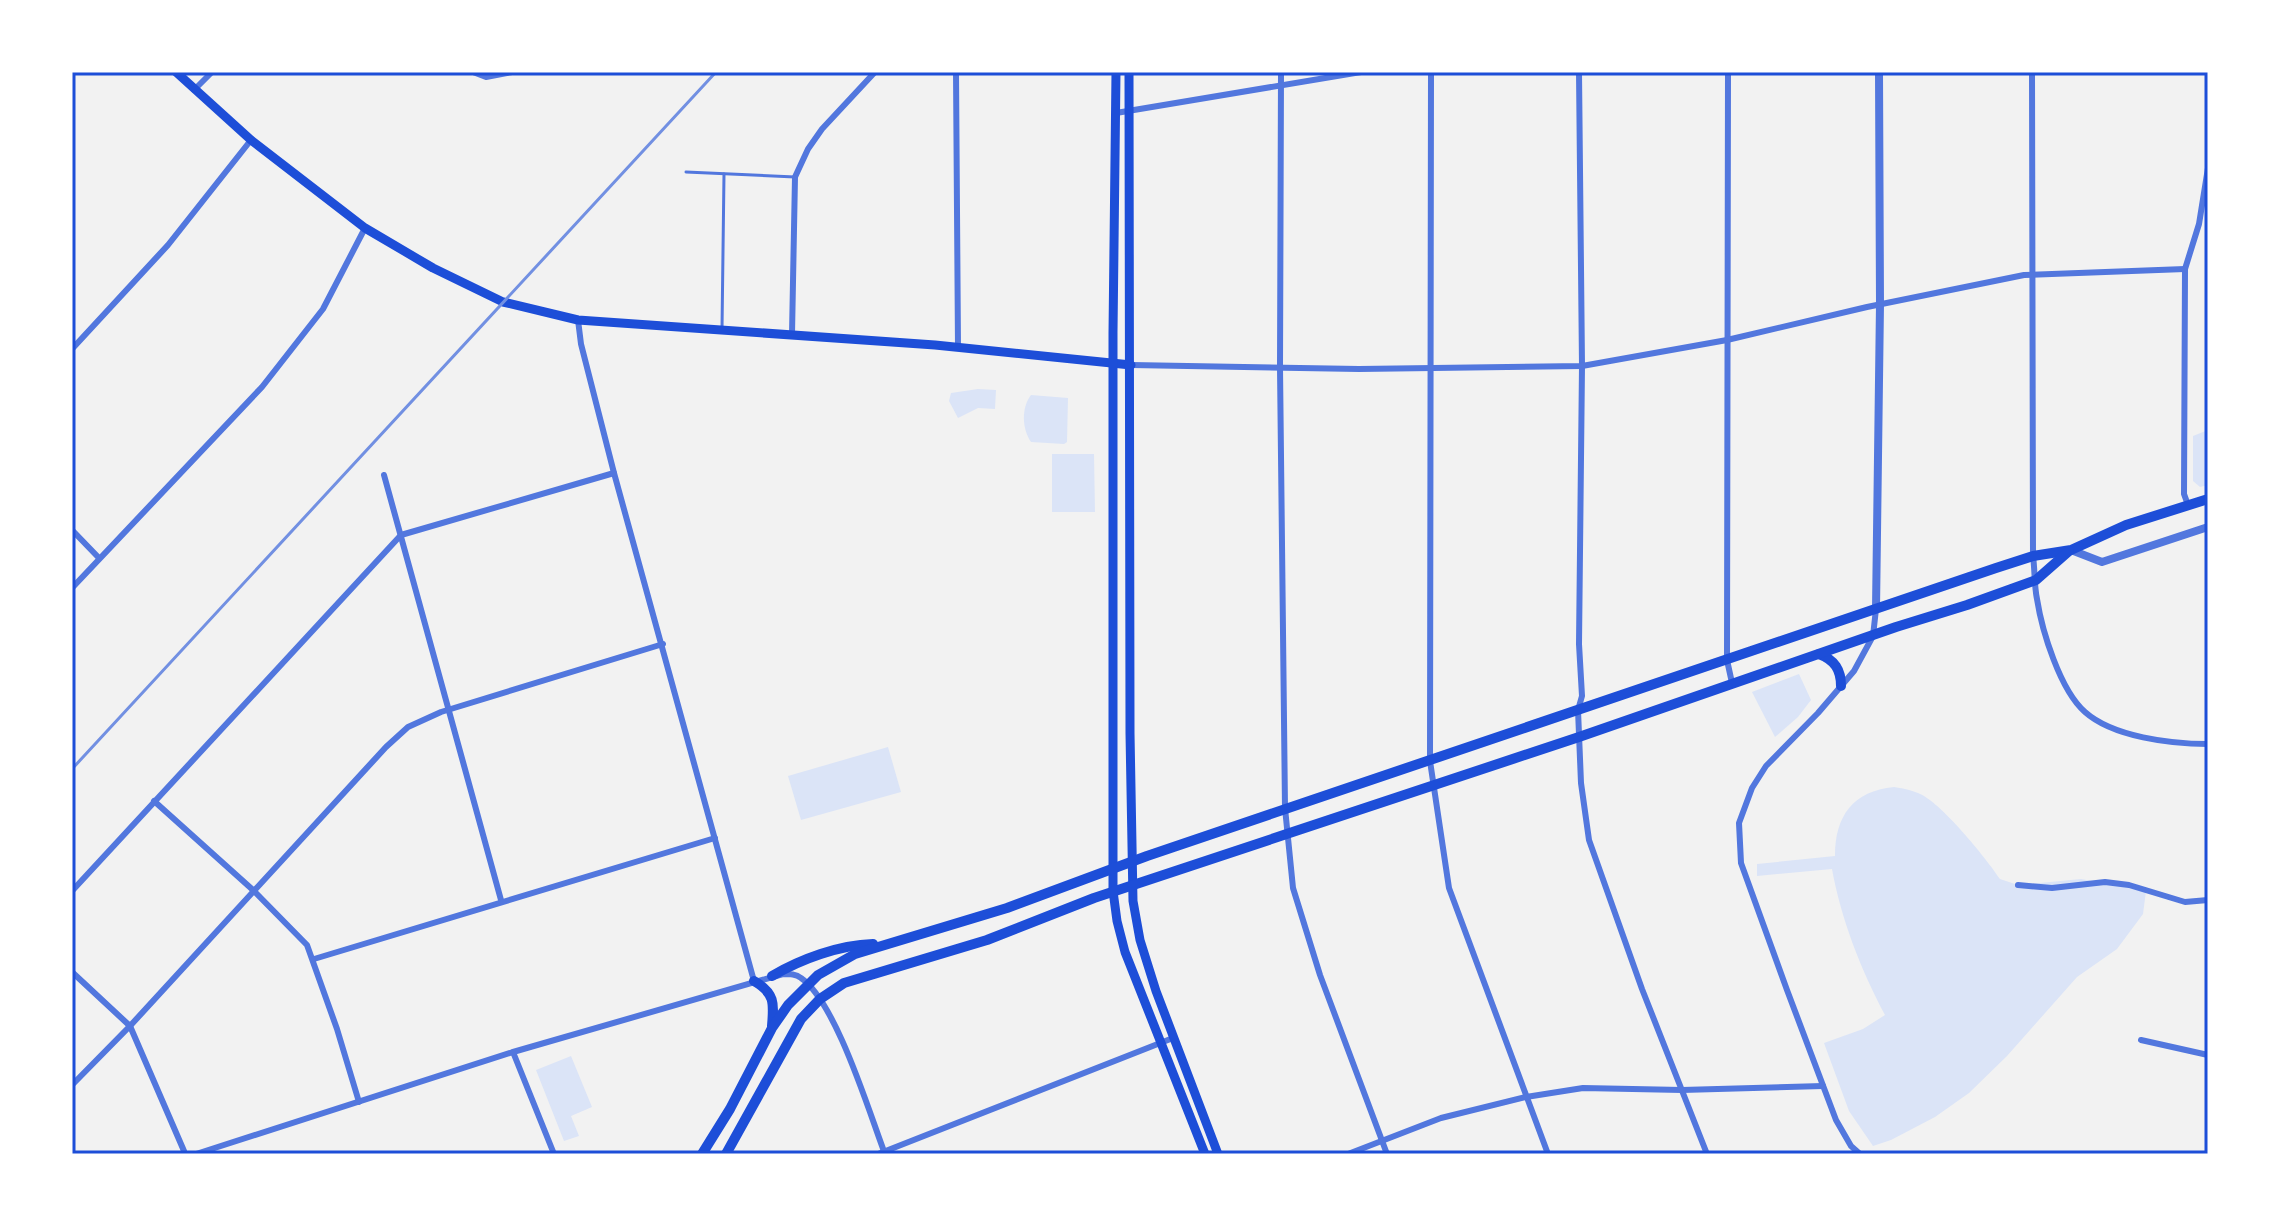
<svg xmlns="http://www.w3.org/2000/svg" width="2280" height="1226" font-family="Barlow,sans-serif">
<rect width="100%" height="100%" fill="#f2f2f2"/>
<g fill="#dbe4f7">
<polygon points="978,389 996,390 995,409 978,408 958,418 949,401 951,393"/>
<path d="M 1031,395 L 1068,398 L 1067,442 L 1064,444 L 1031,442 C 1022,429 1021,408 1031,395 Z"/>
<polygon points="2208,430 2208,485 2200,487 2193,481 2193,436"/>
<polygon points="1052,454 1094,454 1095,512 1052,512"/>
<polygon points="1799,674 1811,700 1798,717 1775,737 1752,692"/>
<polygon points="888,747 901,792 801,820 788,776"/>
<path d="M 1894,787 C 1901,788 1911,790 1918,793 C 1940,801 1986,858 2000,879 L 2018,885 L 2081,879 L 2146,891 L 2143,914 L 2117,949 L 2077,977 L 2007,1056 L 1969,1093 L 1935,1117 L 1891,1140 L 1873,1146 L 1849,1111 L 1824,1043 L 1863,1029 L 1885,1015 C 1861,970 1841,919 1832,869 L 1757,876 L 1757,864 L 1835,856 C 1835,816 1853,791 1894,787 Z"/>
<polygon points="571,1056 592,1107 571,1116 579,1136 564,1141 536,1070"/>
</g>
<g fill="none" stroke-linecap="round" stroke-linejoin="round">
<g stroke="#5277de" stroke-width="3">
<polyline points="686,172 795,177"/>
<polyline points="722,329 724,174"/>
</g>
<g stroke="#5277de" stroke-width="6">
<polyline points="473,72 486,77 512,72"/>
<polyline points="956,72 958,347"/>
<polyline points="1281,72 1280,368 1285,808 1293,888 1320,975 1387,1154"/>
<polyline points="1431,72 1430,761 1449,888 1548,1154"/>
<polyline points="1579,72 1582,366 1579,644 1582,696 1578,710 1581,783 1589,840 1642,989 1707,1154"/>
<polyline points="1728,72 1727,660 1732,683"/>
<path d="M 2032,72 L 2033,556 C 2035,570 2034,585 2037,599 C 2042,631 2060,690 2085,712 C 2113,737 2171,744 2208,744"/>
<polyline points="72,73 73,72"/>
<polyline points="194,90 212,72"/>
<polyline points="1116,113 1361,72"/>
<polyline points="578,320 581,344 614,473 754,981"/>
<polyline points="792,334 795,177 808,149 822,129 875,72"/>
<polyline points="72,349 168,245 251,140"/>
<polyline points="1131,365 1359,369 1582,366 1727,340 1867,307 2024,275 2185,269"/>
<polyline points="384,475 501,900"/>
<polyline points="2188,505 2184,494 2185,269 2199,224 2208,168"/>
<polyline points="72,530 99,558"/>
<polyline points="72,588 262,387 323,309 365,228"/>
<polyline points="154,801 253,890 307,945 337,1029 359,1102"/>
<polyline points="2018,885 2052,888 2105,882 2129,885 2185,902 2208,900"/>
<polyline points="72,891 401,535 614,473"/>
<polyline points="314,959 715,838"/>
<polyline points="72,972 130,1026 184,1151"/>
<polyline points="2141,1040 2208,1055"/>
<polyline points="513,1052 554,1154"/>
<polyline points="72,1085 130,1026 386,747 408,727 441,712 663,644"/>
<path d="M 196,1154 L 513,1052 L 783,974 C 790,974 796,974 801,978 C 836,1002 869,1112 885,1154"/>
<polyline points="878,1154 1173,1038"/>
<polyline points="1348,1154 1441,1118 1526,1097 1583,1088 1682,1090 1823,1086"/>
<polyline points="1860,1154 1851,1146 1836,1120 1787,990 1741,863 1739,823 1752,788 1766,766 1818,713 1854,671 1873,636 1876,609"/>
</g>
<g stroke="#5277de" stroke-width="8">
<polyline points="2071,550 2102,562 2208,527"/>
<polyline points="1876,609 1880,304 1879,72"/>
</g>
<g stroke="#1d4ed8" stroke-width="9">
<polyline points="176,72 251,140 365,228 433,268 503,302 578,320 935,345 1131,365"/>
<polyline points="1116,72 1113,333 1113,891 1117,921 1125,952 1205,1154"/>
<polyline points="1129,72 1130,733 1133,901 1140,940 1156,991 1218,1154"/>
</g>
<g stroke="#1d4ed8" stroke-width="10">
<path d="M 1819,654 C 1835,660 1841,670 1841,686"/>
<path d="M 772,976 C 801,959 839,945 873,944"/>
<path d="M 754,981 C 775,993 774,1003 772,1026"/>
<polyline points="702,1154 730,1109 772,1028 788,1005 818,975 855,954 1007,908 1147,856 1996,568 2033,556 2071,550 2126,525 2208,499"/>
<polyline points="726,1154 801,1019 820,999 844,983 987,940 1094,898 1579,737 1896,627 1967,605 2036,580 2069,551"/>
</g>
<polyline stroke="#7290e2" stroke-width="3" points="72,769 716,72"/>
</g>
<rect width="2280" height="1226" fill="none" stroke="#ffffff" stroke-width="148"/>
<rect x="74" y="74" width="2132" height="1078" fill="none" stroke="#1d4ed8" stroke-width="3"/>
</svg>
